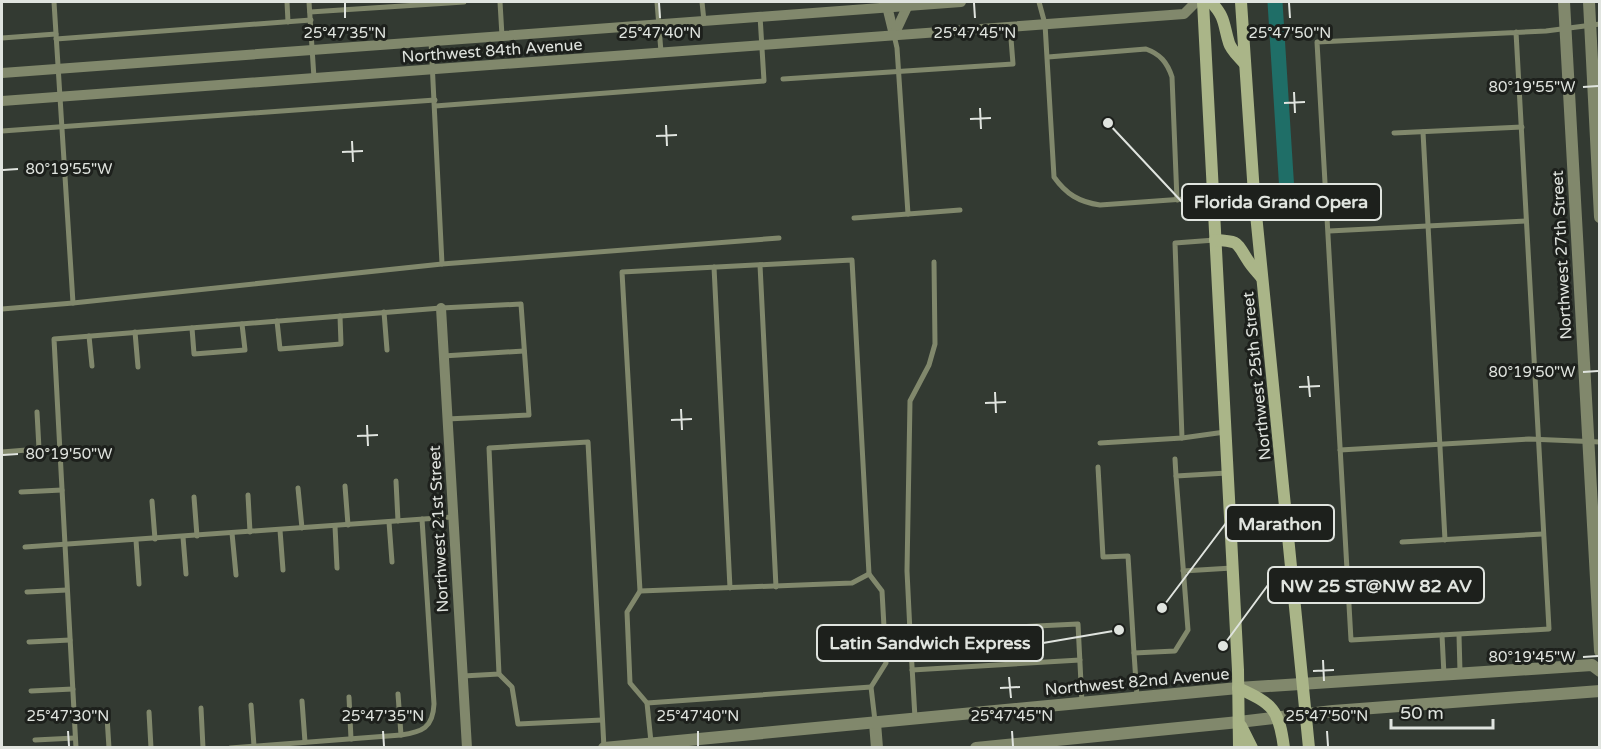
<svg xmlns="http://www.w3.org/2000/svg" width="1601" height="749" font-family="'Varela Round',sans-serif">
<rect width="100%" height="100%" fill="#333a32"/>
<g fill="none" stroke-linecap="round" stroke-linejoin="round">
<polyline stroke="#1f6e67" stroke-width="15" points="1275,2 1288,208"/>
<g stroke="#81886c" stroke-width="5">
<polyline points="54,2 73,303"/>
<polyline points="287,2 288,22"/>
<polyline points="309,2 314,78"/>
<polyline points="500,2 502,36"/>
<polyline points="657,2 661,52"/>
<polyline points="702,2 704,21"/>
<path d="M 1039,2 L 1045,24 L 1054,177 C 1066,194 1079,202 1100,205 L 1212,197"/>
<polyline points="310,12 464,2"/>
<polyline points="1516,32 1549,629 1351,640 1317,42 1546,31 1600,24"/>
<polyline points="894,35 897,48 908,214 960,210"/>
<polyline points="2,38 56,34"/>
<polyline points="56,39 311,20"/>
<polyline points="431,41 442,264"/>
<path d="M 1048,57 L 1146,49 C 1160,54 1167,62 1172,77 L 1177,200"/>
<polyline points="783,79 1013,64 1010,26"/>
<polyline points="435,106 764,81 760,16"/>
<polyline points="2,131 435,100"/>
<polyline points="1423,132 1445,540"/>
<polyline points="1394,133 1522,127"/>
<polyline points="854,218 908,214"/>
<polyline points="1329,231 1526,221"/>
<polyline points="760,265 776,587"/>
<polyline points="714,267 730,588"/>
<polyline points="2,309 73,303 442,264 779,238"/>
<polyline points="384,312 387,350"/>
<polyline points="277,321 280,349 341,344 340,316"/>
<polyline points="192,328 194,354 245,350 242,324"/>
<polyline points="135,332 138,367"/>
<polyline points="89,336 92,366"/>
<polyline points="443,356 524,351"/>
<polyline points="37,412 39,449"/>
<polyline points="1182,438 1225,432"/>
<polyline points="1100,443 1182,438 1175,243 1215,240"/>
<polyline points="1340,450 1529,439 1600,442"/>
<polyline points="2,452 39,449 60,452 76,748"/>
<polyline points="60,452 54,339 441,308 521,304 529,415 447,419"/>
<polyline points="1175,459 1176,476"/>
<polyline points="1098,467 1103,557 1128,556 1134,653 1175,651 1188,630 1176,476 1227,473"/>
<polyline points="396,481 398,521"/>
<polyline points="345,486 348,525"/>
<polyline points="298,488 302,528"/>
<polyline points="21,492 62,490"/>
<polyline points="248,495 250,532"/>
<polyline points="194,497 197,536"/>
<polyline points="152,501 155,539"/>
<polyline points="389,522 392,562"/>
<polyline points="335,526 337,568"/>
<polyline points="280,530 283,570"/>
<polyline points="232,533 236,575"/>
<polyline points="183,537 186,574"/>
<polyline points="136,540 139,584"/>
<polyline points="1402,542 1543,534"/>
<polyline points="25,547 452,517"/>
<polyline points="1183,571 1232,568"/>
<polyline points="640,591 852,583 869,574"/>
<polyline points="27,592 67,590"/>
<polyline points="910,632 907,571 910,401 929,365 935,344 934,262"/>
<polyline points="1442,635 1444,675"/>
<polyline points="1459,635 1460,672"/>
<polyline points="29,642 70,640"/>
<polyline points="1134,653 1137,697"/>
<polyline points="912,670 1080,660"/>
<polyline points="499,674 512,687 518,724 602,720"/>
<polyline points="463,676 499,674 489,448 588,442 604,748"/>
<polyline points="31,691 73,689"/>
<polyline points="398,694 401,735"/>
<polyline points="349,697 351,739"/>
<polyline points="302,701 305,742"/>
<polyline points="647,703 871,687"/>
<polyline points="251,705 254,746"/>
<polyline points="201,708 203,748"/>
<polyline points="149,712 151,748"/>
<polyline points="107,717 109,748"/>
<polyline points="915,718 910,632 1078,624 1082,703"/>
<polyline points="35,740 75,738"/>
<polyline points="651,742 647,703 630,683 627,612 640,591 622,272 852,260 869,574 882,591 886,663 871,687 875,721"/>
<path d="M 230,748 L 401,735 C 422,732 433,728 434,704 L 422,519"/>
</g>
<g stroke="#81886c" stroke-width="10">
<polyline points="886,2 894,35"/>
<polyline points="894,35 908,5 908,2"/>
<polyline points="2,73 961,2"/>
<polyline points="2,101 1184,14 1196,2"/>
<polyline points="441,308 467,748"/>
</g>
<g stroke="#81886c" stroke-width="12">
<polyline points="1564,2 1600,651"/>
<polyline points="1589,2 1600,217"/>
<polyline points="875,723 877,748"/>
<polyline points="604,748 1238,688 1592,665 1600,671"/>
<polyline points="976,748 1239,722 1333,711 1600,691"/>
</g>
<g stroke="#aab588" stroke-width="12">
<polyline points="1203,2 1238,670 1239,748"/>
<path d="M 1211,2 C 1226,18 1223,24 1229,43 C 1231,50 1239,57 1244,63"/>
<polyline points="1241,2 1254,194 1309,748"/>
<path d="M 1215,240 C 1241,241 1236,243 1249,262 C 1253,268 1258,273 1262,278"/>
<path d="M 1238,688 C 1273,704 1279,709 1284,748"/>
<polyline points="1241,726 1252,748"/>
</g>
</g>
<path fill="none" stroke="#e0e4df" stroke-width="2" d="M 345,3 L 345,18M 659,3 L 660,18M 974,3 L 975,18M 1289,3 L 1290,18M 1583,87 L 1598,86M 1294,92 L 1295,113M 1284,103 L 1305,102M 980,108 L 981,129M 970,119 L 991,118M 666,125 L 667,146M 656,136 L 677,135M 352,141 L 353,162M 342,152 L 363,151M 3,170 L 18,169M 1583,372 L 1598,371M 1308,376 L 1310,397M 1299,387 L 1320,386M 995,392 L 996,413M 985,403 L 1006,402M 681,409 L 682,430M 671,420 L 692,419M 367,425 L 368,446M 357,436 L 378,435M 3,455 L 18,454M 1583,657 L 1598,656M 1323,660 L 1324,681M 1313,671 L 1334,670M 1009,677 L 1011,698M 1000,688 L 1020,687M 68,731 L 69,746M 383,731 L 384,746M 698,731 L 698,746M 1012,731 L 1013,746M 1327,731 L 1328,746"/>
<g text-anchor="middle" stroke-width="6" stroke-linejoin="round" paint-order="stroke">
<g font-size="16" fill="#e0e4df" stroke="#1d201c">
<text transform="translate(492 50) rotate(-4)" y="6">Northwest 84th Avenue</text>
<text transform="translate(1561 255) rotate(-93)" y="6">Northwest 27th Street</text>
<text transform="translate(1256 376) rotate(-96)" y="6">Northwest 25th Street</text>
<text transform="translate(438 529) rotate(-93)" y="6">Northwest 21st Street</text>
<text transform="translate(1137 681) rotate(-5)" y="6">Northwest 82nd Avenue</text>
</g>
</g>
<g font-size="15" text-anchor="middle" fill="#e0e4df" stroke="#1d201c" stroke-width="6" stroke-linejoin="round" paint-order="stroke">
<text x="345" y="38">25°47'35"N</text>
<text x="660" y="38">25°47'40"N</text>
<text x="975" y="38">25°47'45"N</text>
<text x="1290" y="38">25°47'50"N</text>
<text x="1532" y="92">80°19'55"W</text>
<text x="69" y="174">80°19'55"W</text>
<text x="1532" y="377">80°19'50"W</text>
<text x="69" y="459">80°19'50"W</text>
<text x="1532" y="662">80°19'45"W</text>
<text x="68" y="721">25°47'30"N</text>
<text x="383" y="721">25°47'35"N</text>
<text x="698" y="721">25°47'40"N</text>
<text x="1012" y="721">25°47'45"N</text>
<text x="1327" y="721">25°47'50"N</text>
</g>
<path fill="none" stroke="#e0e4df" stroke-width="2" d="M1108 123L1182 202M1162 608L1226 523M1223 646L1268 585M1119 630L1043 643"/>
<g fill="#e0e4df" stroke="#1d201c" stroke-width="2">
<circle cx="1108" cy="123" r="6"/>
<circle cx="1162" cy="608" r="6"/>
<circle cx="1223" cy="646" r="6"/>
<circle cx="1119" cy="630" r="6"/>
</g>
<g fill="#1d201c" stroke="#e0e4df" stroke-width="2">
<rect x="1182" y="184" width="199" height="36" rx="6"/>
<rect x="1226" y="505" width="108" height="36" rx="6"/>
<rect x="1268" y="567" width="216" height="36" rx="6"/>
<rect x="817" y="625" width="226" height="36" rx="6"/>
</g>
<g font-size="18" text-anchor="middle" font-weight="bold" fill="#e0e4df">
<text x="1281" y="208">Florida Grand Opera</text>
<text x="1280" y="530">Marathon</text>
<text x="1376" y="592">NW 25 ST@NW 82 AV</text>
<text x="930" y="649">Latin Sandwich Express</text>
</g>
<rect width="1601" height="749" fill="none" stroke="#e0e4df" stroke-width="6"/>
<path d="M1391 719v9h102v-9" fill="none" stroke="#e0e4df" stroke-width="3"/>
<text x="1400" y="719" font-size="18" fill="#e0e4df" stroke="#1d201c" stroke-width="4.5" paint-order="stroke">50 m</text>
</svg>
